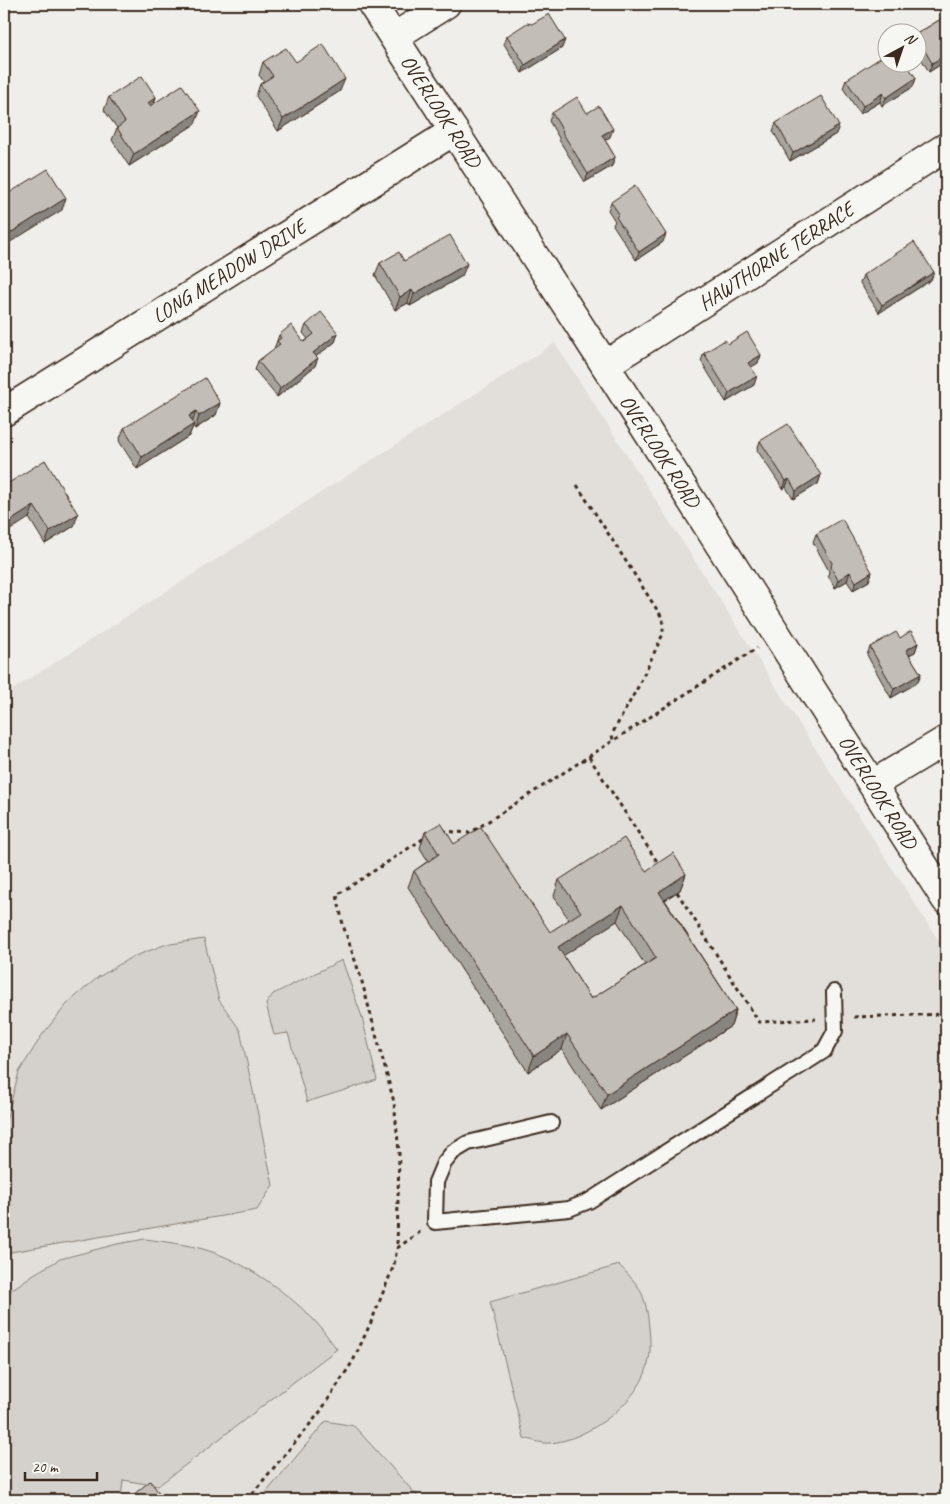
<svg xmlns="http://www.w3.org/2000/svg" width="950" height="1504" font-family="Caveat,sans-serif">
<rect width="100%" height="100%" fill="#efeeea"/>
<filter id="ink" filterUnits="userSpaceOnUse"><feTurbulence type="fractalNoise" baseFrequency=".02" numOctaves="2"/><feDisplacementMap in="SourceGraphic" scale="10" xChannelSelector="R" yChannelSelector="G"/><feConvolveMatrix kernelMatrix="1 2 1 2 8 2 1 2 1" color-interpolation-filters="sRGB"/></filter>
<g filter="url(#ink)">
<polygon fill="#e2dfdb" points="555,343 946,952 946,1500 4,1500 4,695"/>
<g fill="#d4d1cc" stroke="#887e75">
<polygon points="204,939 219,1000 240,1030 273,1185 257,1210 5,1253 4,1128 19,1072 42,1035 68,1003 97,978 130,958 164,945"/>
<polygon points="342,960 362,1017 377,1080 307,1102 288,1033 274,1035 266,1004 273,994"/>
<path d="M 145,1239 C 166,1242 186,1244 206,1250 C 244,1261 285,1291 313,1319 C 322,1328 329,1339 337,1349 L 158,1486 L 123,1480 L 121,1500 L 4,1500 L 4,1295 L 34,1274 L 60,1259 L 117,1244 Z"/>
<path d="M 619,1265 C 626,1272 634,1280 639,1288 C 646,1300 648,1315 649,1328 C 650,1338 651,1349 649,1359 C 644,1399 589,1440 550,1443 C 542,1444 532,1440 524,1438 L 490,1302 Z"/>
<polygon points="326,1421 354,1426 421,1500 260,1500"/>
</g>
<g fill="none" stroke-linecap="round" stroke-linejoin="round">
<g stroke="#3b2a1e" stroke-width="18">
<polyline id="service" points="551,1123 468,1143 453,1152 444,1163 436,1182 435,1222 569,1209 589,1201 824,1051 835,1031 834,992"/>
</g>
<g stroke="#3b2a1e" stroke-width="31">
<g id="minor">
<polyline points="372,4 605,365 946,900"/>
<polyline points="394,37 446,4"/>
<polyline points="605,365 946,147"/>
<polyline points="4,412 454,131"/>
<polyline points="873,784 946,740"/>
</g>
</g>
<g stroke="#3b2a1e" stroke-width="3" stroke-dasharray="4 4" stroke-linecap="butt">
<polyline points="577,485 663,619 663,634 638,687 612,734 613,741"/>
<polyline points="589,757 660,866"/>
<polyline points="443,831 470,833 757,648"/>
<polyline points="677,892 759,1022 816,1019"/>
<polyline points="854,1017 946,1014"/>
<polyline points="420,1232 397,1248 399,1152 394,1102 361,978 343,925 337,895 426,837"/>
<polyline points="247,1500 320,1412 353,1361 372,1320 394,1265 397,1248"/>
</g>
<use href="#service" stroke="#f6f6f2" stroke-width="14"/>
<use href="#minor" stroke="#f6f6f2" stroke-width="28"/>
</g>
<g fill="#a7a39d" stroke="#3b2a1e" fill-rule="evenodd">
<polygon points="946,16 946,61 929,72 918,53 918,33"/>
<polygon points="507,36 562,48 522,73 504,44"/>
<polygon points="263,62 296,62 340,91 278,131 256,96 260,84 264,82 259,75"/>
<polygon points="916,78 913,87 882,106 880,102 860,114 843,88 846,80"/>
<polygon points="109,97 156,97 154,104 195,124 129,166 112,140 117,128 104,110"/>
<polygon points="552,113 587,113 610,137 605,140 615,157 612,166 585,182 559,140 559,138 549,121"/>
<polygon points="776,123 836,134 790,161 773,131"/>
<polygon points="611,202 663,242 636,260 613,225 615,221 608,210"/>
<polygon points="946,222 946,247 938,234 941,225"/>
<polygon points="404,261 462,276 410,306 408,303 395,310 375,275 380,263"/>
<polygon points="863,275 931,280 879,313 860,283"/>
<polygon points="306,325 338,333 335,342 316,356 315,366 277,397 255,370 258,361 274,349 279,335 304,342 308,339 303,333"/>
<polygon points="728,344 761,355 758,363 751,367 754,385 726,402 701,361 704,353"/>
<polygon points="220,403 216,415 195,429 193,426 189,436 137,469 119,441 124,428"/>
<polygon points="760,441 821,475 818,484 793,499 786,487 783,489 757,450"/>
<polygon points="45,460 74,526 45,544 29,518"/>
<polygon points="816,534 872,572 869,581 853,590 847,581 835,588 828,575 829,571 813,542"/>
<polygon points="900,638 918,643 915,652 909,655 921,674 917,683 891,698 867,655 870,647"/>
<path d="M 425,832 L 454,844 L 550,932 L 569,920 L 554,896 L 559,880 L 646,871 L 686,874 L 680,890 L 665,900 L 736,1010 L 731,1026 L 601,1110 L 562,1049 L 528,1072 L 408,887 L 414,871 L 428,861 L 420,848 ZM 617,921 L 645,965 L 591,999 L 563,955 Z"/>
</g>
<g fill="#888480" stroke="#3b2a1e">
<polygon points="565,40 562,48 522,73 525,65"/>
<polygon points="946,55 946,61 929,72 932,63"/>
<polygon points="916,78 913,87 882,106 886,98"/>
<polygon points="345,79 340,91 278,131 283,119"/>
<polygon points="883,93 880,102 860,114 863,106"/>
<polygon points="156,97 152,109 148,103"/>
<polygon points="200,111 195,124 129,166 134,154"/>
<polygon points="839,126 836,134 790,161 793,153"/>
<polygon points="613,129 610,137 599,144 602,135"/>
<polygon points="615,157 612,166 585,182 588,174"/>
<polygon points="66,198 62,210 4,246 4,237"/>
<polygon points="666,234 663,242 636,260 639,252"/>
<polygon points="467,264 462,276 410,306 414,294"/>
<polygon points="934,272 931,280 879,313 882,305"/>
<polygon points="412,290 408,303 395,310 400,297"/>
<polygon points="338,333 335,342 310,361 313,353"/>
<polygon points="761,355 758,363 745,371 748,363"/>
<polygon points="318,358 315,366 277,397 280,388"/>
<polygon points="757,376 754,385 726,402 729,393"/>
<polygon points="220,403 216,415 195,429 199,416"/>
<polygon points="196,411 192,424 189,416"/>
<polygon points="194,424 189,436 137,469 142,457"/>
<polygon points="821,475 818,484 793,499 796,491"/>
<polygon points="789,479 786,487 783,489 786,481"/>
<polygon points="34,506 29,518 4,534 4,525"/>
<polygon points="78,514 74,526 45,544 50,531"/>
<polygon points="850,572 847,581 835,588 838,580"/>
<polygon points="872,572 869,581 853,590 856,582"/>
<polygon points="918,643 915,652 903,658 906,650"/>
<polygon points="921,674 917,683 891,698 894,689"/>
<polygon points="686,874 680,890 654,907 659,892"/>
<polygon points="623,905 617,921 552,963 558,947"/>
<polygon points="736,1010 731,1026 601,1110 607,1094"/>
<polygon points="567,1034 562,1049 528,1072 534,1056"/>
</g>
<g fill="#c2bdb7" stroke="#3b2a1e" fill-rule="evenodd">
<polygon points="549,14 565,40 525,65 507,36 527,23 532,24"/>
<polygon points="946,16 946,55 932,63 918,39 918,33"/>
<polygon points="323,44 345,79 283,119 260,84 273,76 263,62 286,48 296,62"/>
<polygon points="888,53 888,62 905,62 916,78 886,98 883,93 863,106 846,80"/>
<polygon points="142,76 156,97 148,103 150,106 182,85 200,111 134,154 117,128 125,122 109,97"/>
<polygon points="821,96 839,126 793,153 776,123"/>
<polygon points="577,97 587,113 599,106 613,129 602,135 615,157 588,174 562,132 563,131 552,113"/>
<polygon points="48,169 66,198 4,237 4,196"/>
<polygon points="635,186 666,234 639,252 616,217 619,214 611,202"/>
<polygon points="946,222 946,234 941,225"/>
<polygon points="450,235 467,264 414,294 412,290 400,297 380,263 399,252 404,261"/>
<polygon points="914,242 934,272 882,305 863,275"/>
<polygon points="321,312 338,333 313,353 318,358 280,388 258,361 280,344 277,341 281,338 279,335 291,325 304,342 314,334 306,325"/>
<polygon points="747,332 761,355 748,363 757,376 729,393 704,353 725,340 728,344"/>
<polygon points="205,378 220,403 199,416 196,411 189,416 194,424 142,457 124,428"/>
<polygon points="788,424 821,475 796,491 789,479 786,481 760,441"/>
<polygon points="45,460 78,514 50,531 34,506 4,525 4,486"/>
<polygon points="842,519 872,572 856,582 850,572 838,580 831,567 832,563 816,534"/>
<polygon points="911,631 918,643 906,650 921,674 894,689 870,647 896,632 900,638"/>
<path d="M 441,823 L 454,844 L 481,827 L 550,932 L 581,912 L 559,880 L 624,838 L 646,871 L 673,853 L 686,874 L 659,892 L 736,1010 L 607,1094 L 567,1034 L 534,1056 L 414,871 L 439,854 L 425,832 ZM 623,905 L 656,958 L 591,999 L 558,947 Z"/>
<polygon points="150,1481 164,1499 163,1500 127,1500"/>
</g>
</g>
<g text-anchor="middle" stroke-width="4" stroke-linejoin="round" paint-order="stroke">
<g font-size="21" fill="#3b2a1e" stroke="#f6f6f2">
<text transform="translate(441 111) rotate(57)" y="7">OVERLOOK ROAD</text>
<text transform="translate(776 256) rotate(-33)" y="7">HAWTHORNE TERRACE</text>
<text transform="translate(229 271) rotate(-32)" y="7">LONG MEADOW DRIVE</text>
<text transform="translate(660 451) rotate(57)" y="7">OVERLOOK ROAD</text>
<text transform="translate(878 792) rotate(58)" y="7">OVERLOOK ROAD</text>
</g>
</g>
<rect width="950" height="1504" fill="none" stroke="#f6f6f2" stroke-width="20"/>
<rect x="10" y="10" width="930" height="1484" fill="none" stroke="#3b2a1e" stroke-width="2" filter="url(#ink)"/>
<g transform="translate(902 48) rotate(40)"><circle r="24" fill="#f6f6f2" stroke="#aba49d"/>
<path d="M0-4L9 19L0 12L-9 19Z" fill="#3b2a1e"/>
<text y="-8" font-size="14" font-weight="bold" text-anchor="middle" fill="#3b2a1e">N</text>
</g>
<path d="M25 1472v8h72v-8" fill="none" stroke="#3b2a1e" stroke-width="2.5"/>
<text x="32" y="1472" font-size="15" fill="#3b2a1e" stroke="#f6f6f2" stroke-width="4" paint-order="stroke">20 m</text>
</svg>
